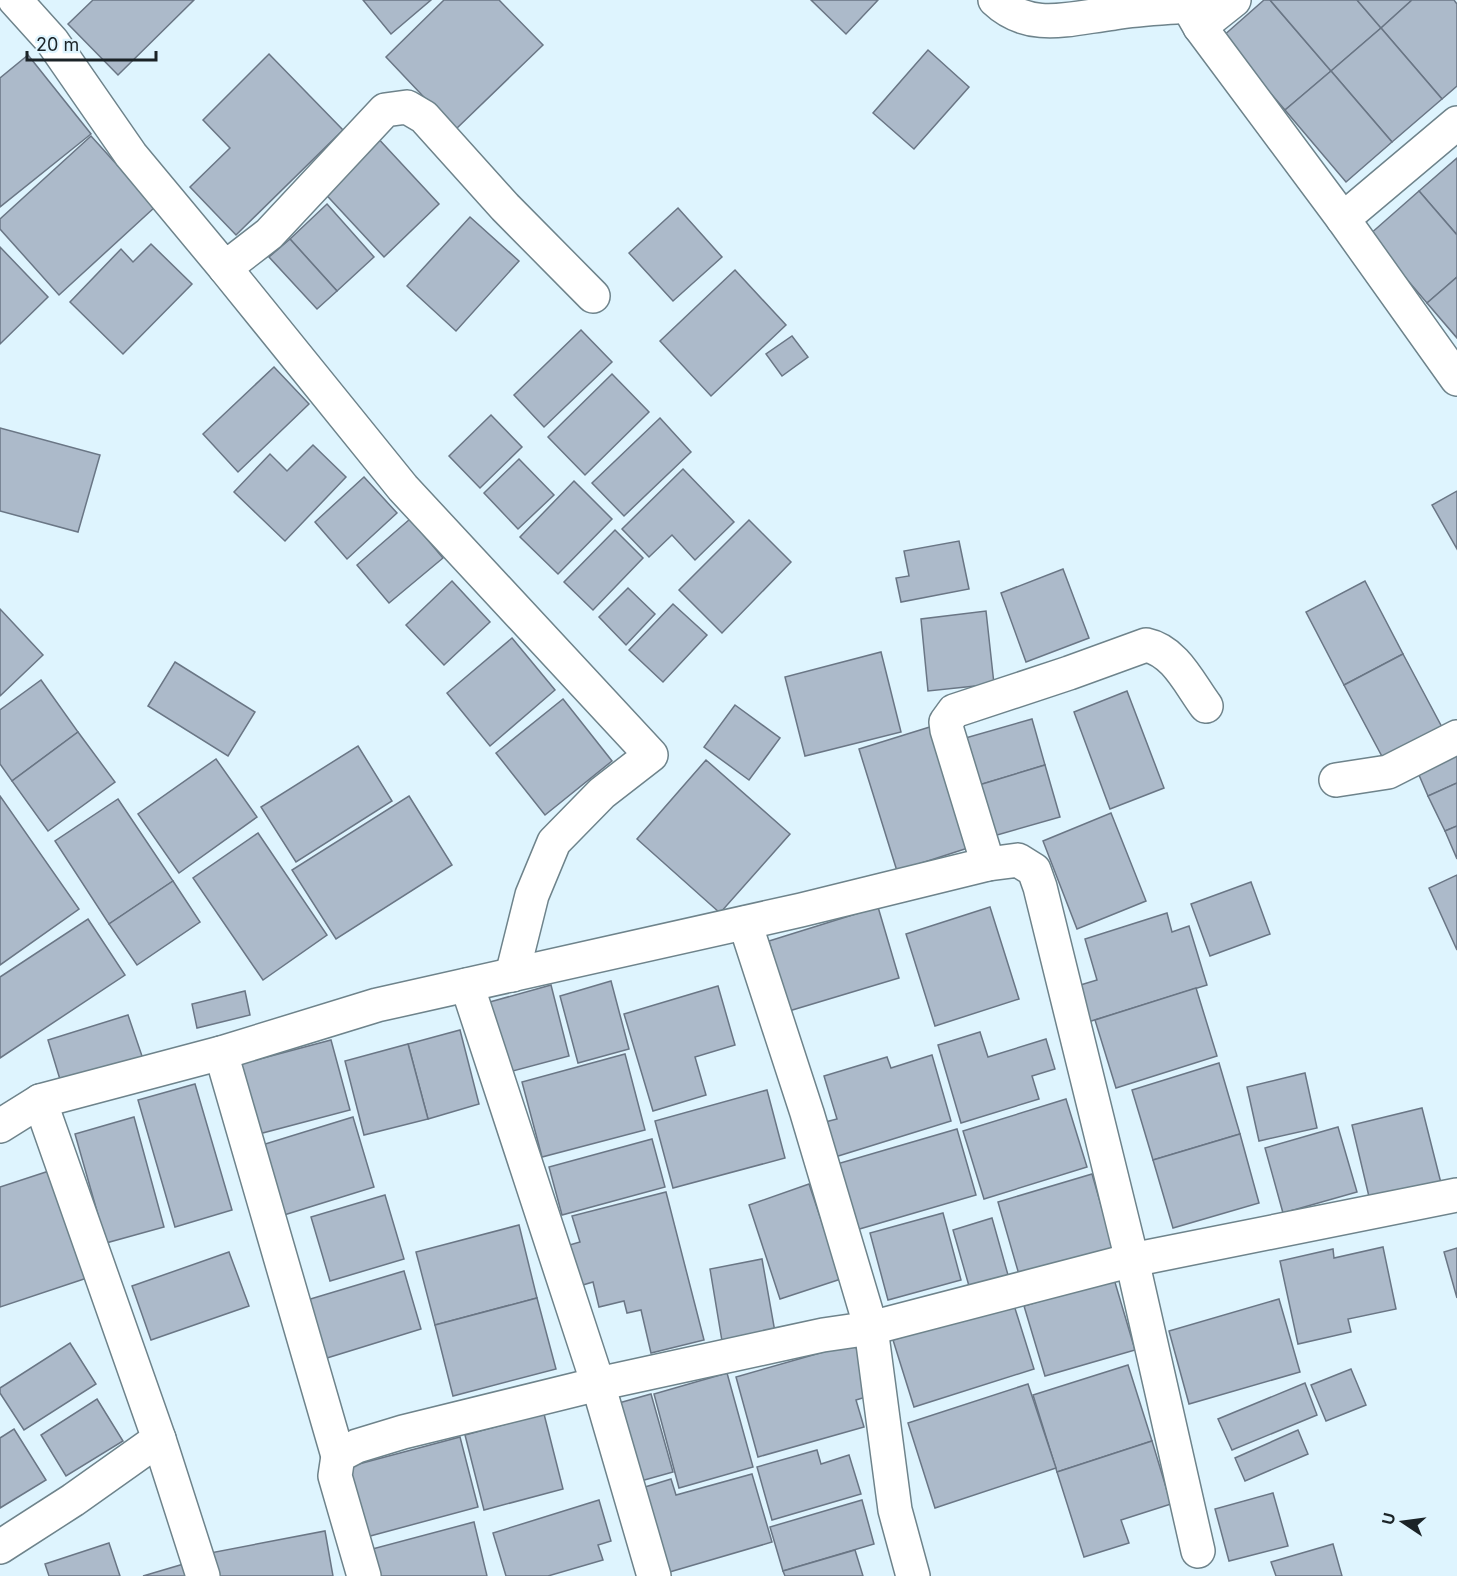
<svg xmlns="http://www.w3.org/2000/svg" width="1457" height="1576" font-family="Inter,sans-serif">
<rect width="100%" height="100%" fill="#def4fe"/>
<g fill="#acbaca" stroke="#6a7685" stroke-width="1.5">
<polygon points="93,0 194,0 118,75 68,24"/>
<polygon points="363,0 431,0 391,34"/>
<polygon points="444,0 499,0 543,45 455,130 386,57"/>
<polygon points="811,0 878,0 846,34"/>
<polygon points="1264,0 1270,0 1331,71 1285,110 1222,37"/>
<polygon points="1270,0 1357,0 1381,28 1331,71"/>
<polygon points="1357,0 1412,0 1381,28"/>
<polygon points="1412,0 1454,0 1457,4 1457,86 1442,99 1381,28"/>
<polygon points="1381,28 1442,99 1392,142 1331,71"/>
<polygon points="928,50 969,87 914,149 873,113"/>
<polygon points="269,54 343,130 236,235 190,187 230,148 203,120"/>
<polygon points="28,55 91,134 0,207 0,78"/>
<polygon points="1331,71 1392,142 1346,182 1285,110"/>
<polygon points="374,134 439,204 384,257 318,186"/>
<polygon points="91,136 155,207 59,295 0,229 0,219"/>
<polygon points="1457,158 1457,235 1419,191"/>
<polygon points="1419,191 1457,235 1457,277 1427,303 1369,235"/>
<polygon points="327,204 374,257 337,291 290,239"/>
<polygon points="678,208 722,257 673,301 629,253"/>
<polygon points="470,217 519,261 456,331 407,286"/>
<polygon points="290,239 337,291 317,309 269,257"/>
<polygon points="151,244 192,284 123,354 70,302 121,249 133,262"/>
<polygon points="0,247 48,297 0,344"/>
<polygon points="735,270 786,325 711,396 660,341"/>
<polygon points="1457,277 1457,338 1427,303"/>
<polygon points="581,330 612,362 544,427 514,395"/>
<polygon points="792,336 808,357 782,376 766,354"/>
<polygon points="274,367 309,404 238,472 203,434"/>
<polygon points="612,374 649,412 585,475 548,437"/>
<polygon points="491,415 522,447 480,488 449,456"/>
<polygon points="660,418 691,452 624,516 592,483"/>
<polygon points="0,428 100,455 78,532 0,511"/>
<polygon points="313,445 346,477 285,541 234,492 270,454 287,471"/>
<polygon points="519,459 554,495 518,529 484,493"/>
<polygon points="683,469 734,522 695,560 672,535 649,557 622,529"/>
<polygon points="364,477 397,513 347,559 315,522"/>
<polygon points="574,481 612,519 558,574 520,537"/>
<polygon points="1457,491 1457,549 1432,505"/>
<polygon points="410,519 443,558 389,603 357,565"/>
<polygon points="749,520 791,562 722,633 679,590"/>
<polygon points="615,530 643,558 593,610 564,582"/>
<polygon points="959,541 969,589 901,602 896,578 909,576 904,551"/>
<polygon points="1063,569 1089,638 1026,662 1001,593"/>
<polygon points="452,581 490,622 444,665 406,625"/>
<polygon points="1365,581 1403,654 1344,685 1306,612"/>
<polygon points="628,588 655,614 626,645 599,617"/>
<polygon points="673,604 707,635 663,682 629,650"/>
<polygon points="0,609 43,655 0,696"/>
<polygon points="986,611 994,684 928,691 921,619"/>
<polygon points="512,638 555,690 490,746 447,693"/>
<polygon points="881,652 901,732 805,756 785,677"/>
<polygon points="1403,654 1444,731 1385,762 1344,685"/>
<polygon points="175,662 255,712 228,756 148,706"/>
<polygon points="41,680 78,732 12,781 0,764 0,710"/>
<polygon points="1127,691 1164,788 1110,809 1074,712"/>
<polygon points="563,699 612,761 545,815 496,753"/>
<polygon points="735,705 780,738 749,780 704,747"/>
<polygon points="1032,719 1045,765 969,788 955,741"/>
<polygon points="933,726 971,847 897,871 859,749"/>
<polygon points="78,732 115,782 48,831 12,781"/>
<polygon points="358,746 392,801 296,862 261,807"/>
<polygon points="1457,749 1457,783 1428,796 1416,768"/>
<polygon points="216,759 257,817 179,873 138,814"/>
<polygon points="706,760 790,834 720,913 637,839"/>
<polygon points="1045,765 1060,817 983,839 969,788"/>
<polygon points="1457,783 1457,826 1445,831 1428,796"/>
<polygon points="0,796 79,909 0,965"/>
<polygon points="409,796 452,865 336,939 292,870"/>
<polygon points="118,799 173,881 109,924 55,841"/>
<polygon points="1111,813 1146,901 1077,929 1043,841"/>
<polygon points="1457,826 1457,859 1445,831"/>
<polygon points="258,833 327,935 263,980 193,878"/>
<polygon points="1457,875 1457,950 1429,888"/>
<polygon points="173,881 200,922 137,965 109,924"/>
<polygon points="1251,882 1270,934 1210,956 1191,904"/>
<polygon points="878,907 899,978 789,1011 769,941"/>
<polygon points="990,907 1019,999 935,1026 906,934"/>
<polygon points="1167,913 1172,932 1189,926 1207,985 1088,1022 1077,986 1097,980 1085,939"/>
<polygon points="88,919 125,975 0,1058 0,977"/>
<polygon points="611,981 629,1049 578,1063 560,996"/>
<polygon points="551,985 569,1056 505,1073 486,1003"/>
<polygon points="718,986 735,1045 695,1057 706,1095 653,1111 624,1014"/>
<polygon points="1196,988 1217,1056 1116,1088 1095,1020"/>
<polygon points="245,991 250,1015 197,1028 192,1004"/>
<polygon points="128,1015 143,1059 62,1086 48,1040"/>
<polygon points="460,1030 479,1104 428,1119 408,1044"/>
<polygon points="980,1032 988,1057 1046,1039 1055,1069 1032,1076 1039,1099 961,1123 938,1045"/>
<polygon points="331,1040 350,1110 255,1135 237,1065"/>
<polygon points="408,1044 428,1119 364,1135 345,1061"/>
<polygon points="625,1054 645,1130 542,1157 522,1082"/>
<polygon points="932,1055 951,1121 835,1157 825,1122 837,1119 824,1076 887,1057 891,1068"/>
<polygon points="1219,1063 1240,1134 1153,1160 1132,1090"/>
<polygon points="1305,1073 1317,1128 1259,1141 1247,1087"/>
<polygon points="195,1084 232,1210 175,1227 138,1100"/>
<polygon points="767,1090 785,1158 673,1188 655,1121"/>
<polygon points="1066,1099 1087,1167 984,1199 963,1131"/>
<polygon points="1422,1108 1442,1187 1371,1205 1352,1125"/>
<polygon points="134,1117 164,1227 106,1243 75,1134"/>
<polygon points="353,1117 374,1187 284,1215 262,1145"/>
<polygon points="1338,1127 1357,1192 1283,1213 1265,1148"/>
<polygon points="957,1129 976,1195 856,1230 837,1164"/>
<polygon points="1240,1134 1259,1203 1173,1228 1153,1160"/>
<polygon points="652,1139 665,1187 562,1215 549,1167"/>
<polygon points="52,1170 87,1278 0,1307 0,1187"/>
<polygon points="1092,1174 1114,1250 1020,1278 998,1202"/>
<polygon points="809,1184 841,1279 780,1299 749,1205"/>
<polygon points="666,1192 704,1340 651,1353 641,1310 627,1313 624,1301 599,1307 593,1282 576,1287 566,1246 580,1242 572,1216"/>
<polygon points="385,1195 404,1259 330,1281 311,1217"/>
<polygon points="943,1213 961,1280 888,1300 870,1233"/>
<polygon points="992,1218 1008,1275 969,1286 953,1230"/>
<polygon points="519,1225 537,1298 435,1325 416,1252"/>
<polygon points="1383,1247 1396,1309 1348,1319 1351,1332 1298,1344 1280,1261 1333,1249 1334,1258"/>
<polygon points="1457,1248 1457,1298 1444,1252"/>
<polygon points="229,1252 249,1306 151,1340 132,1286"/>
<polygon points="762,1259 775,1332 722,1341 710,1269"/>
<polygon points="404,1271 421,1329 314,1362 297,1303"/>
<polygon points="1114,1279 1135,1350 1045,1376 1024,1306"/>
<polygon points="537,1298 556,1369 453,1396 435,1325"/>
<polygon points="1279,1299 1300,1372 1189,1404 1169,1331"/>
<polygon points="1013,1302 1034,1369 914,1407 893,1340"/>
<polygon points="70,1343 96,1384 24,1430 0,1393 0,1388"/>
<polygon points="855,1343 869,1396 856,1400 864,1427 758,1457 736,1377"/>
<polygon points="1128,1365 1152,1441 1057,1472 1033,1395"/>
<polygon points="1351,1369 1366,1405 1326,1421 1311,1385"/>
<polygon points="727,1373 753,1467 679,1488 654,1394"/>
<polygon points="1305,1383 1317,1415 1232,1450 1218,1419"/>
<polygon points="1028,1384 1056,1468 935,1508 908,1423"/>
<polygon points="651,1394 673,1472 630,1484 608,1406"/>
<polygon points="97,1399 123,1441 66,1476 41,1435"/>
<polygon points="544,1414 563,1489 484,1510 465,1435"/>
<polygon points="14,1429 46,1480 0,1508 0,1438"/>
<polygon points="1298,1430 1308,1454 1245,1481 1235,1458"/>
<polygon points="460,1437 478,1507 359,1539 340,1469"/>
<polygon points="1152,1441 1171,1504 1121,1520 1129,1543 1084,1557 1057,1472"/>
<polygon points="817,1450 821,1464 849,1455 861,1494 772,1520 757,1467"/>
<polygon points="752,1474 772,1542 656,1576 632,1491 671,1479 676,1495"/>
<polygon points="1273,1493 1288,1546 1229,1561 1215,1509"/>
<polygon points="599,1500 611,1541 598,1545 603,1560 548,1576 506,1576 493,1533"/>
<polygon points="862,1500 874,1544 783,1571 770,1527"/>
<polygon points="474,1522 487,1576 367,1576 361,1552"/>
<polygon points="325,1531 333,1576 214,1576 210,1553"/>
<polygon points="109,1543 120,1576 49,1576 45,1564"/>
<polygon points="1333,1544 1342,1576 1276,1576 1271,1562"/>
<polygon points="855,1550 863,1576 785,1576 783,1571"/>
<polygon points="187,1563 190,1576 143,1576"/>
</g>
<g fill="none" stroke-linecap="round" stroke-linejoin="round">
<g stroke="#6e838b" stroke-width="36">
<g id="minor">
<polyline points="15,0 52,41 131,155 225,268 269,234 385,110 407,107 424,117 505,207 593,296"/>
<path d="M 995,0 C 1030,33 1071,18 1114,13 C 1138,9 1163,8 1188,6 L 1193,0"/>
<polyline points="1188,6 1200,27 1343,219 1457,379"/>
<polyline points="1200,27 1234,0"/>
<polyline points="1343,219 1457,123"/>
<polyline points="225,268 403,488 651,755 602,793 554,842 532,895 512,975"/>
<polyline points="1336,780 1388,772 1457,737"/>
<path d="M 988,864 L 947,730 L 946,722 L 954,711 L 1069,673 L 1146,645 C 1175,651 1189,683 1206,706"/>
<polyline points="745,923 807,1113 871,1328 895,1510 913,1576"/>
<polyline points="467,985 598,1384 654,1576"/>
<polyline points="221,1053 338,1456"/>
<polyline points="0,1126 40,1101 221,1053 377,1005 801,910 988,864 1018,860 1034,870 1040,887 1132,1260 1198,1551"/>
<polyline points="159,1439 203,1576"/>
<polyline points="0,1547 73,1500 159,1439 40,1101"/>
<polyline points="364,1576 335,1476 338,1456 357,1446 403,1432 598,1384 823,1335 871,1328 1132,1260 1457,1195"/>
</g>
</g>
<use href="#minor" stroke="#fff" stroke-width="33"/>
</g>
<g transform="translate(1403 1522) rotate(283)" stroke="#def4fe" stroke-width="4.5" paint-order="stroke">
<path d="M0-4.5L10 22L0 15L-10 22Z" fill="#1b2327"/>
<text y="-9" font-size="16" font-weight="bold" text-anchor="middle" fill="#1b2327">U</text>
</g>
<path d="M27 51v9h129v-9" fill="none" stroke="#1b2327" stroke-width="3"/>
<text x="36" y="51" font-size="18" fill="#1b2327" stroke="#def4fe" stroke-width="4.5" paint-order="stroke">20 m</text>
</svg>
